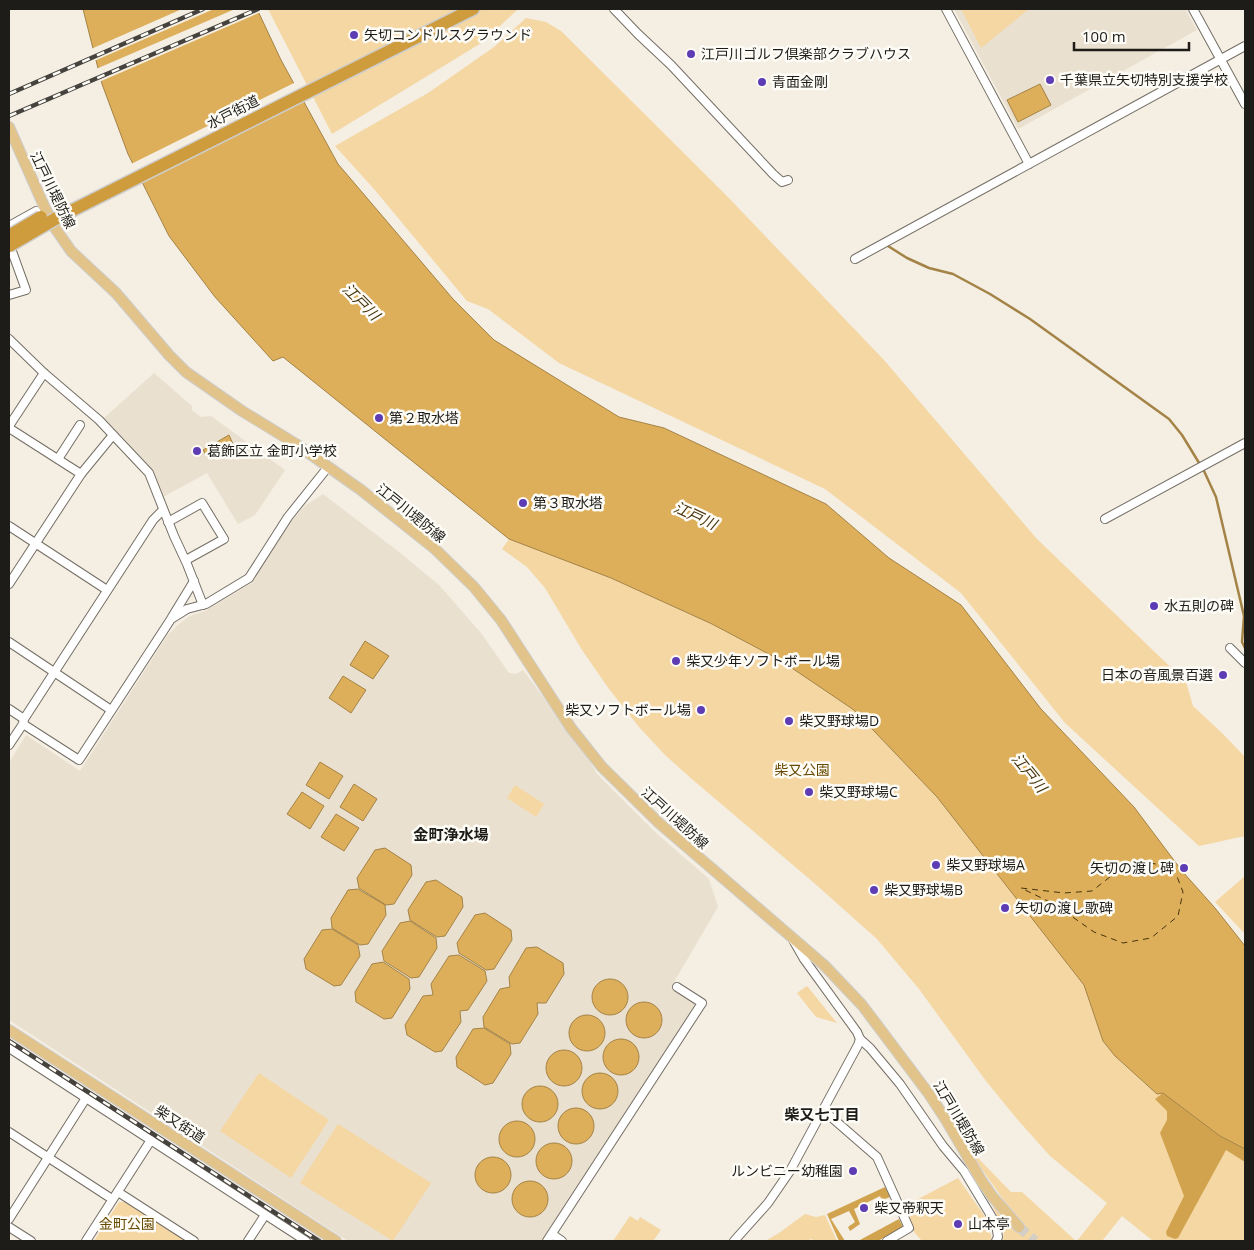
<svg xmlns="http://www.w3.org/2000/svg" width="1254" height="1250" font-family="'Open Sans','Noto Sans JP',sans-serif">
<rect width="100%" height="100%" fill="#f4eee3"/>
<g fill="#eae0cf">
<polygon points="954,9 1185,9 1197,30 1018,129"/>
<polygon points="154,373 192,406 192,410 201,417 211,416 285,470 255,515 238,524 207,473 163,497 153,470 104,418"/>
<polygon points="323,494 399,552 439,585 481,633 509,673 516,674 523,670 586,754 597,774 656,833 709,879 718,907 671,987 697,1004 542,1241 348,1241 9,1020 9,763 26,735 80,771 167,636 179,624 190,616 205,611 252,583 291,521 306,505"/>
</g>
<g fill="#f5d7a4">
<polygon points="268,9 518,9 483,42 332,134"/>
<polygon points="961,9 1029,9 981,48"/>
<polygon points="526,18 546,22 561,31 724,193 884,360 1037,539 1186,682 1193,706 1222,733 1245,757 1245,836 1199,846 1065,723 961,593 825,489 559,363 488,309 467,301 374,189 335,146 428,93 494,47"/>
<polygon points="509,539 611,578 712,624 780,660 854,710 937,797 1084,985 1103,1041 1115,1056 1157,1094 1163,1093 1239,1147 1245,1149 1245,1241 1153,1241 1122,1216 1102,1241 1077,1241 1107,1203 1050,1156 1017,1119 986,1081 919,989 877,939 813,882 693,780 665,755 639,727 609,689 582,650 545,588 527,567 502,549"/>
<polygon points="515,785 544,804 536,817 507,798"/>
<polygon points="1245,876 1245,934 1215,902"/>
<polygon points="807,986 837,1023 816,1017 797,993"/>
<polygon points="259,1073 329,1120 291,1178 220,1131"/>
<polygon points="338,1124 431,1183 393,1241 300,1183"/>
<polygon points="973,1153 1011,1192 1022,1192 1076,1241 1003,1241 1004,1231 992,1205 1018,1232 1025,1225 1005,1202 971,1154"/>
<polygon points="958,1178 988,1221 992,1241 922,1241 914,1232 914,1229 903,1207"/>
<polygon points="119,1202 127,1202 188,1241 94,1241"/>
<polygon points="805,1214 816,1217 825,1215 837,1241 815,1241 811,1239 807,1241 768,1241 767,1240 779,1233"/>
<polygon points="630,1216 638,1221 640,1217 661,1230 653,1241 613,1241"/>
</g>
<g fill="#d1a34e">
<polygon points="1163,1093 1220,1136 1245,1149 1245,1162 1226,1150 1178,1238 1175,1239 1167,1236 1166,1232 1184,1196 1160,1133 1167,1120 1167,1111 1155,1099"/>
<polygon points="885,1187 890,1197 882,1200 880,1196 854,1209 860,1224 850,1231 848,1227 855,1222 849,1211 831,1219 845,1241 839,1241 827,1214"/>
<polygon points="899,1219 903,1227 878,1241 858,1241"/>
</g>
<g fill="#deaf5a" stroke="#a48346">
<polygon points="83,9 257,9 281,60 338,164 453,299 494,340 619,417 664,428 826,504 889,558 961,605 1041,709 1134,807 1182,871 1215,908 1245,946 1245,1149 1220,1136 1163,1093 1157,1094 1115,1056 1103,1041 1084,985 937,797 854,710 780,660 712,624 611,578 509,539 283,357 273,361 215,297 169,236 128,154 102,84"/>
<polygon points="1040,84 1051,105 1018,122 1007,100"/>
<polygon points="229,435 233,444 208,458 203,450"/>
<polygon points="365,641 389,656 373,679 350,665"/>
<polygon points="343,676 366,690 351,713 329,698"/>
<polygon points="320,762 343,776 329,799 306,785"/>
<polygon points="354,784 377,799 363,821 340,807"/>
<polygon points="302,792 324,806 310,829 287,814"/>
<polygon points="336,814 359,828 344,851 321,837"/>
<polygon points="385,848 411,865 412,875 394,904 386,905 359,888 357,878 375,850"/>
<polygon points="436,880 462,897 463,907 445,936 437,937 410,920 408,910 426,882"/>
<polygon points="358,889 385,905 386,915 368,944 360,945 332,928 331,918 348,890"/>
<polygon points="485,913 511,930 512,940 494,969 486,970 459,953 457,943 475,915"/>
<polygon points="410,921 436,938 437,948 419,977 411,978 384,961 382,951 400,923"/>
<polygon points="332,929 358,945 360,956 341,985 334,986 306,969 304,959 322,930"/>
<polygon points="537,947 563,963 564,974 546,1003 537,1003 538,1014 520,1043 512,1044 484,1027 483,1017 500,989 510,987 509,977 526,948"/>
<polygon points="459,955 485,971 487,981 468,1010 460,1011 461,1022 442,1051 435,1052 407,1035 405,1025 423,996 433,995 431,984 449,956"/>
<polygon points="383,962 409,979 410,989 392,1018 384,1019 356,1002 355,992 372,964"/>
<circle cx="610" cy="997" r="18"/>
<circle cx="644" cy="1020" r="18"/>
<circle cx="587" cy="1033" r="18"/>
<polygon points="484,1028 510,1044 511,1054 493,1083 485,1085 457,1067 456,1057 473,1029"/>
<circle cx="621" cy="1057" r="18"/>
<circle cx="564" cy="1068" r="18"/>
<circle cx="600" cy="1091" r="18"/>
<circle cx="540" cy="1104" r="18"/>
<circle cx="576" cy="1126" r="18"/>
<circle cx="517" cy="1139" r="18"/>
<circle cx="554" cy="1161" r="18"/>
<circle cx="493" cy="1175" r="18"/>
<circle cx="530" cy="1199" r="18"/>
</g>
<g fill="#f4eee3">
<polygon points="182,9 214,9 94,61 91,49"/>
<polygon points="235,9 260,9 261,12 99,82 96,69"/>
<polygon points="296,82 306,100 140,183 131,164"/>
</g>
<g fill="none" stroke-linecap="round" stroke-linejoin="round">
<polyline stroke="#a48346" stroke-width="2.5" points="888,246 907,258 929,268 953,274 990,294 1030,319 1169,419 1182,435 1204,471 1216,497 1244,616 1242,642 1245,648"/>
<polygon stroke="#46330e" stroke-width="1" stroke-dasharray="6 5" stroke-linecap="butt" points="1139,861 1161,865 1171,869 1176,874 1183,892 1178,916 1151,938 1123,943 1094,932 1054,904 1021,888 1064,893 1092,891 1115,873"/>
<polyline stroke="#d4cec5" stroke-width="10" stroke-dasharray="10 5" stroke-linecap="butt" points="1019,1227 1035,1241"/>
<g stroke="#746e65" stroke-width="10">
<g id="minor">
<polyline points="614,9 638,34 671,65 773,174 782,182 788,180"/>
<polyline points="946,9 1029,164"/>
<polyline points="1193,9 1245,104"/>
<polyline points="9,226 36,211"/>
<polyline points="9,243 26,290 9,295"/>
<polyline points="855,259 1245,46"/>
<polyline points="9,339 44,373 99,420 149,473 174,536 187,564 203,605"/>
<polyline points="9,426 44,373"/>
<polyline points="9,428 81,474"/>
<polyline points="58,459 80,425"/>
<polyline points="1105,519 1245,443"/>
<polyline points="168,522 202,503 224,539 186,560"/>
<polyline points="9,526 107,590"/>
<polyline points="9,584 81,474 113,435"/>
<polyline points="172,617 194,581"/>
<polyline points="9,642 111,710"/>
<polyline points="1230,648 1245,663"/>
<polyline points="9,709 24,719"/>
<polyline points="23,724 79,760 171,619 187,609 206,604 249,578 288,517 328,467"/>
<polyline points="9,745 23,724 24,719 153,520 163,510"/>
<polyline points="792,938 804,959 857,1032 860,1039 870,1048 900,1084 943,1146 964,1171 996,1224 998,1237 996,1241"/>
<polyline points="9,1048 306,1241"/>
<polyline points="823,1110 877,1157 909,1228 887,1241"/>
<polyline points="9,1132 112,1199"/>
<polyline points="118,1192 194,1241"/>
<polyline points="9,1219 86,1098"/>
<polyline points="9,1227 31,1241"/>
<polyline points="552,1234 562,1241"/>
<polyline points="86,1241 151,1140"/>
<polyline points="248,1241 265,1215"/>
<polyline points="547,1241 702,1003 677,987"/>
<polyline points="734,1241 768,1203 790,1171 858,1045 860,1039"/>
</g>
</g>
<g stroke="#cecdcc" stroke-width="12">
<g id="major">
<polyline points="9,127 44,206 55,228 71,251 116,293 169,355 186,372 242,411 296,444 361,490 434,548 474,587 501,620 571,728 602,767 659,823 824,965 862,1005 929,1094 946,1120 981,1180 992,1196 1019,1227"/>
<polyline points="9,1030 336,1241"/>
</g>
</g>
<g stroke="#cecdcc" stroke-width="15">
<polyline id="highway" points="55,219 473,9"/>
</g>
<use href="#minor" stroke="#fff" stroke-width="8"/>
<use href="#major" stroke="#e2c48a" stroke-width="10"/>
<use href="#highway" stroke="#ce9c3c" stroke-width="12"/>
<g stroke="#46433e" stroke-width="4.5">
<g id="rail">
<polyline points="9,94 203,9"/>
<polyline points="9,116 258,9"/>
<polyline points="9,1041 319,1241"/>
</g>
</g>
<use href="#rail" stroke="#fefcf7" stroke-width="2.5" stroke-dasharray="8" stroke-linecap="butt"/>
<g stroke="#cecdcc" stroke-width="15" stroke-linecap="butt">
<g id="highway-bridge">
<polyline points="9,236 41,217"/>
<polyline points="9,246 55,219"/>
</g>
</g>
<use href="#highway-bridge" stroke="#ce9c3c" stroke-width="12"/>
</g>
<g fill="#5e3cb4" stroke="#fefcf7" stroke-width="2">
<circle cx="354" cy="35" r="5"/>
<circle cx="691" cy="54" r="5"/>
<circle cx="1050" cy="80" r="5"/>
<circle cx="762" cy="82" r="5"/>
<circle cx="379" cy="418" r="5"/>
<circle cx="197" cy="451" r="5"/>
<circle cx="523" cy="503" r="5"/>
<circle cx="1154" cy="606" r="5"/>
<circle cx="676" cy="661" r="5"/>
<circle cx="1223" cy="675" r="5"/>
<circle cx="701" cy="710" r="5"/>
<circle cx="789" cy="721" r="5"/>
<circle cx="809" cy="792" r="5"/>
<circle cx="936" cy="865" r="5"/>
<circle cx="1184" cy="868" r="5"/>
<circle cx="874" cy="890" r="5"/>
<circle cx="1005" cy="908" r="5"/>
<circle cx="853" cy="1171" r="5"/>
<circle cx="864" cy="1208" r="5"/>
<circle cx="958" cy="1224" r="5"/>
</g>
<g text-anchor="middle" stroke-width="5" stroke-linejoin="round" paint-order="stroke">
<g font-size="14" fill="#1e1c18" stroke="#fefcf7" text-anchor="start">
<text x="364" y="40">矢切コンドルスグラウンド</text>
<text x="701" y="59">江戸川ゴルフ倶楽部クラブハウス</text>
<text x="1060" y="85">千葉県立矢切特別支援学校</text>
<text x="772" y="87">青面金剛</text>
<text x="389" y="423">第２取水塔</text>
<text x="207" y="456">葛飾区立 金町小学校</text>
<text x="533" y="508">第３取水塔</text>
<text x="1164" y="611">水五則の碑</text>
<text x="686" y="666">柴又少年ソフトボール場</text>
<text x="1213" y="680" text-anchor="end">日本の音風景百選</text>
<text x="691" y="715" text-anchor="end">柴又ソフトボール場</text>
<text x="799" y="726">柴又野球場D</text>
<text x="819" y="797">柴又野球場C</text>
<text x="946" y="870">柴又野球場A</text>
<text x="1174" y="873" text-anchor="end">矢切の渡し碑</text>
<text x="884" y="895">柴又野球場B</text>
<text x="1015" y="913">矢切の渡し歌碑</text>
<text x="843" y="1176" text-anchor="end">ルンビニー幼稚園</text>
<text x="874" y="1213">柴又帝釈天</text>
<text x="968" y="1229">山本亭</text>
</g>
<g font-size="14" fill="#1e1c18" stroke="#fefcf7">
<text transform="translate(233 112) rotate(-27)" y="5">水戸街道</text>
<text transform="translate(53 190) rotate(64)" y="5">江戸川堤防線</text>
<text transform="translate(411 513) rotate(39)" y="5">江戸川堤防線</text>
<text transform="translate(675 818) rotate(42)" y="5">江戸川堤防線</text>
<text transform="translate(959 1118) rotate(59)" y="5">江戸川堤防線</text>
<text transform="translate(180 1124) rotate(33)" y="5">柴又街道</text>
</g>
<g font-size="14" fill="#684a02" stroke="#fefcf7">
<text x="802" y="775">柴又公園</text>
<text x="127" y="1229">金町公園</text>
</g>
<g font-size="15" font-style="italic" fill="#46330e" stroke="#fefcf7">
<text transform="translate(361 302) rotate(45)" y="5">江戸川</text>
<text transform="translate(695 516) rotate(25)" y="5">江戸川</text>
<text transform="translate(1029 773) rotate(51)" y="5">江戸川</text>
</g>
<g font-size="15" font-weight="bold" fill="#1e1c18" stroke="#fefcf7">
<text x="451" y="840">金町浄水場</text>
<text x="822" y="1120">柴又七丁目</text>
</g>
</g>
<rect width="1254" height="1250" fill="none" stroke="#1e1c18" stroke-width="20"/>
<path d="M1074 42v8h115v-8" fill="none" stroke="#1e1c18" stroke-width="2.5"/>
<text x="1082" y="42" font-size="15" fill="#1e1c18" stroke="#fefcf7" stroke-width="4" paint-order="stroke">100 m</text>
</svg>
